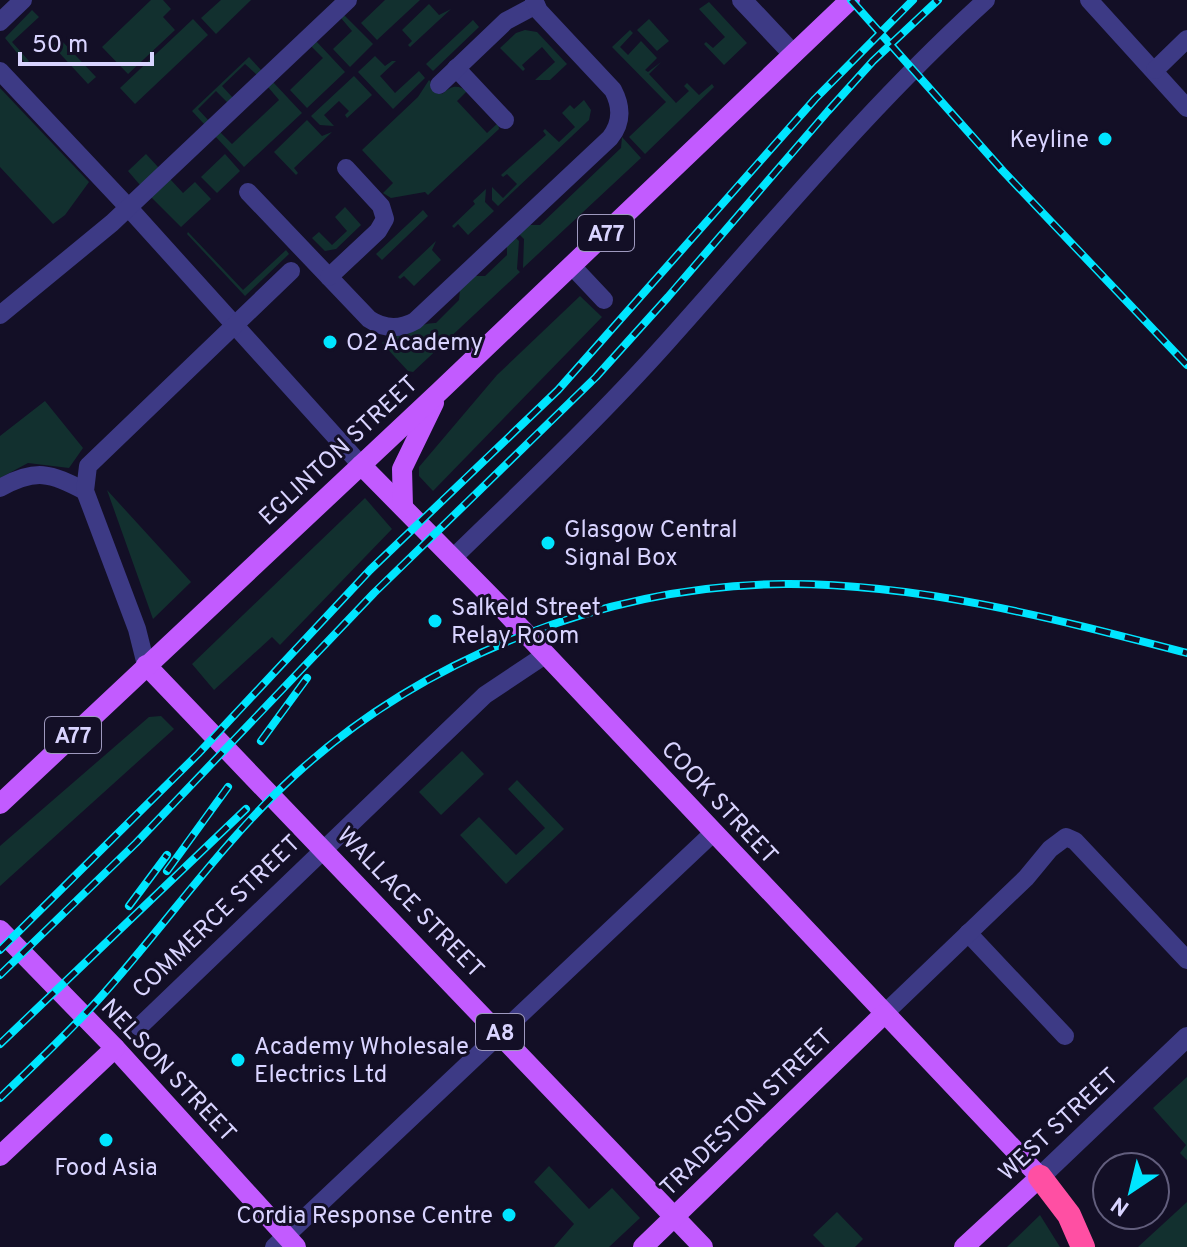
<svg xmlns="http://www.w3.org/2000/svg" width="1187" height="1247" font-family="Overpass,sans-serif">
<rect width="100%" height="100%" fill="#130f26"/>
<g fill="#12302f">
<polygon points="151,0 163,0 171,9 163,17 175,30 128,74 102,47"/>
<polygon points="221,0 251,0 216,34 201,18"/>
<polygon points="385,0 420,0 377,40 361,23"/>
<polygon points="709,2 747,43 724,65 704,44 706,42 713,48 725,37 699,9"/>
<polygon points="429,4 439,15 451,9 410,47 408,45 412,41 402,30"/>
<polygon points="32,10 39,17 12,42 29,61 26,64 5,38"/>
<polygon points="344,15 373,44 350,67 333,49 352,31 341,18"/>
<polygon points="193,19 208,35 135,104 120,88"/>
<polygon points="649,19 669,41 657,51 637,30"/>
<polygon points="473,20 479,27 433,71 426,64"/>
<polygon points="525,30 537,32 567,64 550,80 535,80 555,62 542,47 522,65 525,69 523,71 500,48 516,33"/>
<polygon points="630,30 633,33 620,47 628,55 641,41 657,58 645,70 648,72 661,62 649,74 676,103 689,91 684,86 687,83 699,95 712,84 714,87 645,154 629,137 666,102 612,47"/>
<polygon points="60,39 96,77 88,84 53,46"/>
<polygon points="316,41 345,72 307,108 290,90 323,58 311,46"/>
<polygon points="375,56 385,66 392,61 396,61 380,76 395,93 419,71 425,78 393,109 358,72"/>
<polygon points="249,57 262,71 257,75 245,64 222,86 233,98 228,103 216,91 198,109 209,121 205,125 192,111"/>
<polygon points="354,76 372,95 347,118 345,115 349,111 339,101 324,115 334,126 320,125 311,116"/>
<path d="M 429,80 L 442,94 C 451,86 457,84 467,91 L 457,101 L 487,133 L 498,123 L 499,129 L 428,195 L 425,192 L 391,198 L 383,193 L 393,183 L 362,150 L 418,97 Z"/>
<polygon points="273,82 302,113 244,167 215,136 220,132 232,144 279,100 268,87"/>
<polygon points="0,88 89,182 65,215 53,224 0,167"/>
<polygon points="584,100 591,110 589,120 498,206 492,200 492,187 503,198 517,184 507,174 503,177 501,175 546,135 543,131 545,129 559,142 575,127 562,113 570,105 574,109"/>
<polygon points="307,120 322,136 332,132 294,168 298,173 296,175 274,152"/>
<polygon points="622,137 641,158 523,268 524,239 519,234 529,225 540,225 621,148"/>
<polygon points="146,154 159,168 140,185 128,171"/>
<polygon points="225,154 240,171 217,193 201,177"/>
<polygon points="170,179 183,193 195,182 211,199 181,227 151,197"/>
<polygon points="486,189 485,202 494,211 468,235 458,224 454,228 452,226 475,204 473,201"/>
<polygon points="345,207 361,225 336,249 325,251 312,238 319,232 332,245 347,231 335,217"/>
<polygon points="423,210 428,216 382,260 376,254"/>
<polygon points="188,232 243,290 286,250 289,254 245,296 187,234"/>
<path d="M 516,238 L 519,241 L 517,269 L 520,272 L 413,372 L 408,371 L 382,343 C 390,336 424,322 436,323 L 459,300 L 460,290 L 475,276 L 485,276 L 507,255 L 507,245 Z"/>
<polygon points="436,241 432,250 441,260 414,286 404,276 400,279 398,277"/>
<polygon points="580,296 602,317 433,491 419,476 419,467 497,375"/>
<polygon points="45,401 83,448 69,468 28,463 0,478 0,436"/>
<polygon points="107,490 191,582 153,619"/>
<polygon points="365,498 392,529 280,645 272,637 214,690 192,664"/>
<polygon points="161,716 174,729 0,886 0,846 149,717"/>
<polygon points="462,751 484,774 441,815 419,792"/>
<polygon points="517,780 564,829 506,884 460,835 479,817 516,855 545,828 508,789"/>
<polygon points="1187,1077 1187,1160 1180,1153 1186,1145 1153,1108"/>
<polygon points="549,1166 589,1209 612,1188 640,1218 609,1247 554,1247 574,1224 534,1182"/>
<polygon points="1187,1202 1187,1247 1138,1247"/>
<polygon points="837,1212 863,1239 855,1247 825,1247 813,1235"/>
<polygon points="1040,1215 1060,1247 1007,1247"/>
</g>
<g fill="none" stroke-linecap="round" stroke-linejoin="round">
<g stroke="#3d3a85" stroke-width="18">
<polyline points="1089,0 1187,108"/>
<polyline points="0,22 23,0"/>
<polyline points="456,68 505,120"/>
<polyline points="1155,70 1187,39"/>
<polyline points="0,71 128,207 361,465"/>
<polyline points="439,85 506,21 536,5"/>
<path d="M 248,192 L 369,319 C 384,329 399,330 415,321 L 610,138 C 622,123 622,107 613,90 L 539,11 L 534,0"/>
<polyline points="572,266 604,300"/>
<polyline points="329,277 378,231 385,219 381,206 346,168"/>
<polyline points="0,315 112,223 348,0"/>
<path d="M 0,488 C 36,468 50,473 85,491"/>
<path d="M 453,558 C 526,487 599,418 667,342 C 771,226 870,105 986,0"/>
<polyline points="146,665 137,629 85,491 88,466 291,271"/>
<polyline points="968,933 1065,1036"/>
<polyline points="884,1014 1026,878 1050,849 1066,837 1075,841 1187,960"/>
<polyline points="139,1027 485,695 545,655"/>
<polyline points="274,1247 713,833"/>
</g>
<g stroke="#3d3a85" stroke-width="20">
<polyline points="742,0 793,54"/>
<polyline points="1040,1177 1187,1037"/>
</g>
<g stroke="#c25bff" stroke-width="20">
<polyline points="361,465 499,605 1040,1177 964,1247"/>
<polyline points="403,507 402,469 434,403"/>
<polyline points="146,665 703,1247"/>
<polyline points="0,804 440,391 850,0"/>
<polyline points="0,930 115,1048 296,1247"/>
<polyline points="0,1156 115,1048"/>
<polyline points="643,1247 884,1014"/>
</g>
<polyline stroke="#ff4fa3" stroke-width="24" points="1040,1177 1069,1215 1083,1247"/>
<g stroke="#00e5ff" stroke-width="8">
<g id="rail">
<polyline points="851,0 1003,171 1187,365"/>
<polyline points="261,741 307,678"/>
<polyline points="167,871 228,787"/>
<polyline points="129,906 167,855"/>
<polyline points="0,950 198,754 370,570 558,390 815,99 913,0"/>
<polyline points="0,975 136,843 374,593 596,377 668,297 828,111 873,61 938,0"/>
<polyline points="0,1044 246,809"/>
<path d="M 0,1098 C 33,1066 67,1034 98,1000 C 165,926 221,843 295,775 C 424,657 608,585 784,584 C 920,583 1056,619 1187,653"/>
</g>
</g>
<use href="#rail" stroke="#130f26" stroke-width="5" stroke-dasharray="15" stroke-linecap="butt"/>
</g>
<g fill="#00e5ff" stroke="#130f26" stroke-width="3">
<circle cx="1105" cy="139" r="8"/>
<circle cx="330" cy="342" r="8"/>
<circle cx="548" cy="543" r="8"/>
<circle cx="435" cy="621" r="8"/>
<circle cx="238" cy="1060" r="8"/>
<circle cx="106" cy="1140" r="8"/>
<circle cx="509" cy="1215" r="8"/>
</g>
<g text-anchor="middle" stroke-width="6" stroke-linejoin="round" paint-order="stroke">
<g fill="#130f26" stroke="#9e99be" stroke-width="2">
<rect x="578" y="215" width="56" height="36" rx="6"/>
<rect x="45" y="717" width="56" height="36" rx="6"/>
<rect x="476" y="1014" width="48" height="36" rx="6"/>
</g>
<g font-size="22" font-weight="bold" fill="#d9d4ff">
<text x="606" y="241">A77</text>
<text x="73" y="743">A77</text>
<text x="500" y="1040">A8</text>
</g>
<g font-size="24" fill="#d9d4ff" stroke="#130f26" text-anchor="start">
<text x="1089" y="147" text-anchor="end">Keyline</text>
<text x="346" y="350">O2 Academy</text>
<text x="564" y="537">Glasgow Central<tspan x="564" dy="28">Signal Box</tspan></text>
<text x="451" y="615">Salkeld Street<tspan x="451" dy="28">Relay Room</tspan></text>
<text x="254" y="1054">Academy Wholesale<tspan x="254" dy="28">Electrics Ltd</tspan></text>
<text x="106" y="1175" text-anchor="middle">Food Asia</text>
<text x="493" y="1223" text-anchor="end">Cordia Response Centre</text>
</g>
<g font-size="24" fill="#d9d4ff" stroke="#130f26">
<text transform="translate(338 450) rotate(-43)" y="8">EGLINTON STREET</text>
<text transform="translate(720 802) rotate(47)" y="8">COOK STREET</text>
<text transform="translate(411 902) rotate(46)" y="8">WALLACE STREET</text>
<text transform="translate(216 916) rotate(-44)" y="8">COMMERCE STREET</text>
<text transform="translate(169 1070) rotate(47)" y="8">NELSON STREET</text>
<text transform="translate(746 1112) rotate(-44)" y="8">TRADESTON STREET</text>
<text transform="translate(1058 1124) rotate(-43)" y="8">WEST STREET</text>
</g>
</g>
<g transform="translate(1131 1191) rotate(215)"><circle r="38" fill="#130f26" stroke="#625e7d" stroke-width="2"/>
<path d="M0-6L14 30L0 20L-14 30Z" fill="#00e5ff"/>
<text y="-12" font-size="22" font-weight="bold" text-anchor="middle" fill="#d9d4ff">N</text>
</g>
<path d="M20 52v12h132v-12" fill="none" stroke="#d9d4ff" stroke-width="4"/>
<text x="32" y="52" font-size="24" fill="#d9d4ff" stroke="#130f26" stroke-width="6" paint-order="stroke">50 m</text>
</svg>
